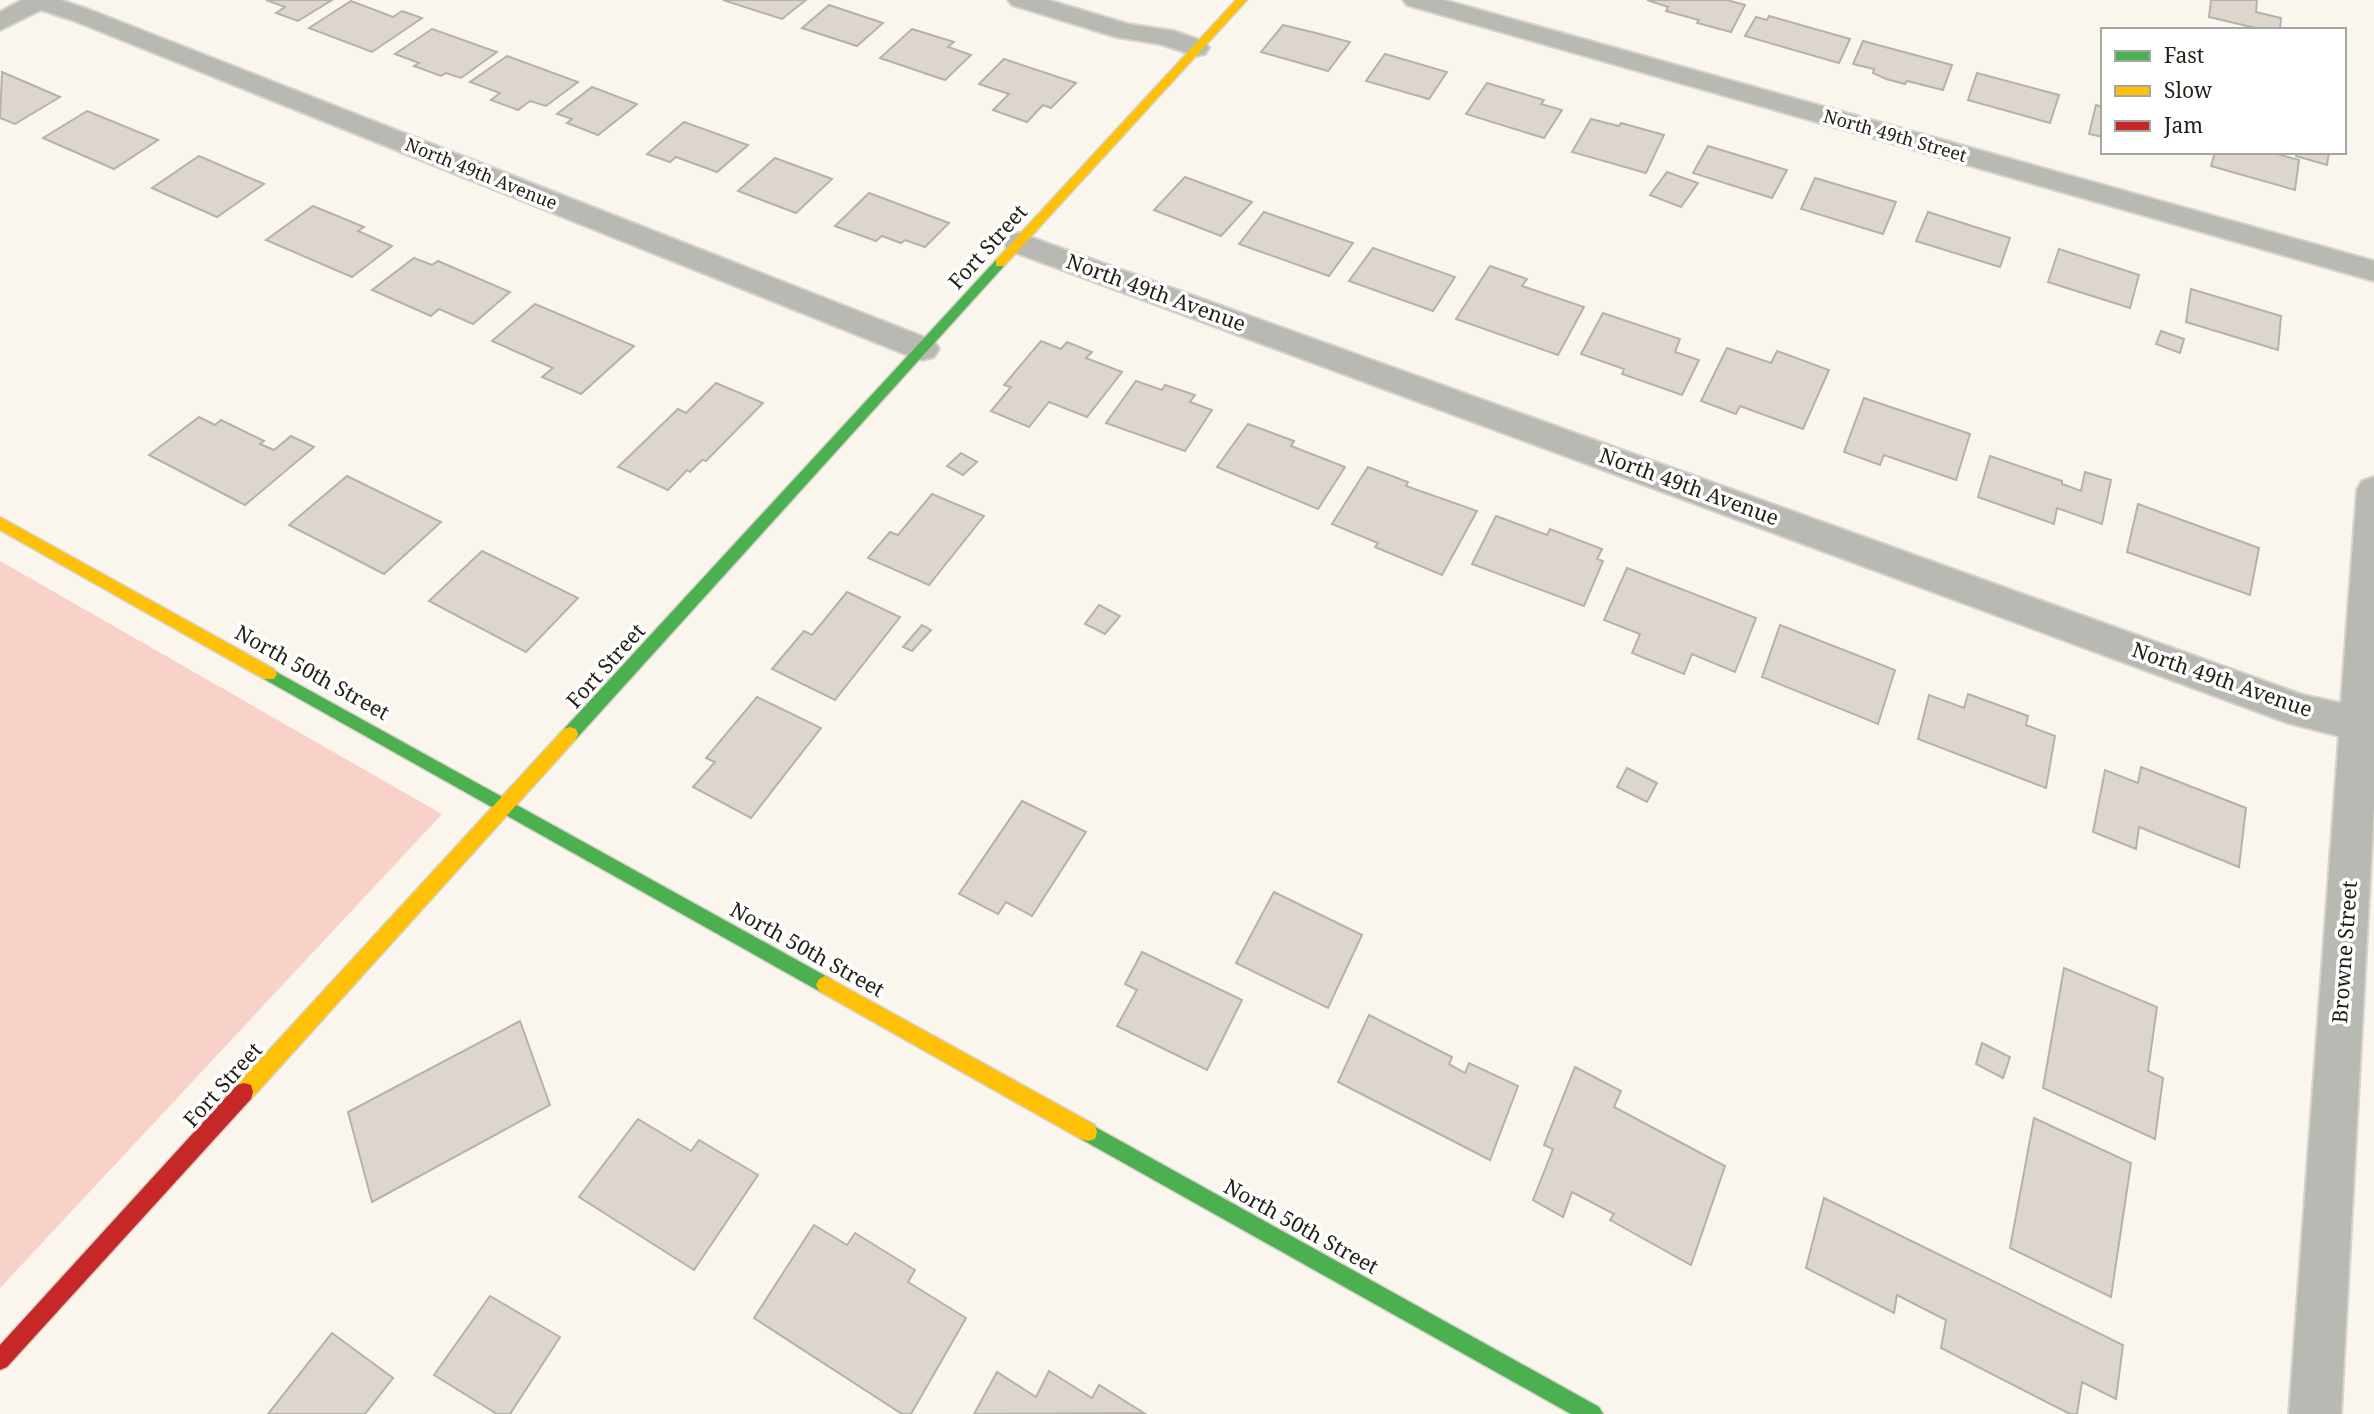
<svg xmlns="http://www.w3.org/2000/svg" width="2374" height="1414" font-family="'Noto Serif',serif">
<rect width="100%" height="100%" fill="#faf6ee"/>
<polygon fill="#f8d1c9" points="0,561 442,814 0,1288"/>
<g fill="#dcd6cf" stroke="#b6b1aa" stroke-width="2">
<polygon points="266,0 332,0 298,21 276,13 285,7"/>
<polygon points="723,0 806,0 782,19"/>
<polygon points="1647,0 1727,0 1745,5 1731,32 1697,23 1699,20 1666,11 1668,7"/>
<polygon points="2211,0 2257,0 2256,12 2281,18 2280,30 2264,30 2209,17"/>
<polygon points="351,1 393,17 402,11 422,18 372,52 309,28"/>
<polygon points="829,5 883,23 857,46 802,28"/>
<polygon points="1769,16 1850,39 1839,63 1745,36 1756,17 1767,20"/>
<polygon points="1283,25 1316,33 1350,42 1328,71 1261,52"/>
<polygon points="432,29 497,52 461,78 446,73 441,76 414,66 419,63 395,54"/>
<polygon points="912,29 954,42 948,47 971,55 945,80 880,58"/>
<polygon points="1863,41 1952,65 1943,90 1907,81 1905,84 1886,79 1873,73 1874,69 1853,64"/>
<polygon points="1385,54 1447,72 1429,99 1366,81"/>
<polygon points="507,56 578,82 546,106 530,101 518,110 491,100 500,93 470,82"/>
<polygon points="1004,59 1076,83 1051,108 1043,105 1027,122 993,110 1009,94 979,84"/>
<polygon points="2,72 60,97 15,124 0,118"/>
<polygon points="1977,73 2059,95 2050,123 1968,100"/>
<polygon points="1487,83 1544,100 1541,104 1562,110 1544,138 1466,114"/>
<polygon points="592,87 637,104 598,135 567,123 572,119 557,114"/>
<polygon points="2096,105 2103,107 2103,137 2089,134"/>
<polygon points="87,111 158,140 114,169 43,138"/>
<polygon points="1591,119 1619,126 1621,123 1664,135 1646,173 1572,152"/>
<polygon points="684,122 748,145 717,172 676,157 670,162 647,154"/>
<polygon points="1708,146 1787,170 1772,198 1693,173"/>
<polygon points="2215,152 2270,152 2299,160 2295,190 2211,166"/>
<polygon points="2297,152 2329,152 2327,165 2296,156"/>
<polygon points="199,156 264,184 217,217 152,188"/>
<polygon points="775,158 832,179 796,213 738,191"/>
<polygon points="1667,172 1698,183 1681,207 1650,195"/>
<polygon points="1185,177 1252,202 1221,236 1154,210"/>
<polygon points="1815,178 1896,202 1883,234 1801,209"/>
<polygon points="869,193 949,223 925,247 905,240 901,243 882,236 876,241 835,226"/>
<polygon points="313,206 364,227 358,231 392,246 352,277 266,240"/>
<polygon points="1264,212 1353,243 1329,276 1239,244"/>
<polygon points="1928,212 2010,238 2000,267 1916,241"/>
<polygon points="1373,248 1455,277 1433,311 1349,281"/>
<polygon points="2059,249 2139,275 2130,308 2048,282"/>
<polygon points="414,258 432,265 438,261 510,292 473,324 439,309 431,316 372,290"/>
<polygon points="1490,266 1527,279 1522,286 1584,307 1558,355 1456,319"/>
<polygon points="2191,289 2281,316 2278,350 2186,322"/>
<polygon points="535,304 634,346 581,394 542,377 553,368 492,341"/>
<polygon points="1603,313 1680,339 1675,352 1699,360 1682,395 1622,374 1624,369 1581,354"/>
<polygon points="2161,331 2184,339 2180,353 2156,344"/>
<polygon points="1041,341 1061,349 1067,342 1092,352 1086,358 1122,372 1087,417 1049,402 1029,427 991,411 1011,387 1004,385"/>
<polygon points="1727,348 1771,363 1777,351 1829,370 1803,429 1740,406 1736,414 1701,401"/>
<polygon points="1136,381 1162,390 1165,385 1195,395 1190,402 1212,410 1185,451 1106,423"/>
<polygon points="716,383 763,403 706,461 702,460 690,472 687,470 668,490 618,467 678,409 686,413"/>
<polygon points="1864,398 1970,434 1956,480 1884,455 1880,465 1844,452"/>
<polygon points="199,417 215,425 221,420 264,441 260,444 274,450 291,436 314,447 245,505 149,455"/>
<polygon points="1248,424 1294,441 1291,446 1345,467 1318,509 1217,467"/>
<polygon points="961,453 977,462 963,475 947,466"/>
<polygon points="1990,456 2062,481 2062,484 2081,491 2085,472 2111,480 2102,524 2057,508 2054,524 1978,497"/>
<polygon points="1368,467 1408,482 1406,486 1477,511 1442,575 1375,547 1378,543 1332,524"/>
<polygon points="347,476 441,522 384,574 289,525"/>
<polygon points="932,494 984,516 929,585 868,558 890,532 898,535"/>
<polygon points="2138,504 2259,548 2250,595 2127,552"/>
<polygon points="1496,516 1547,535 1550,529 1602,549 1597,559 1603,561 1584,606 1472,564"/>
<polygon points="482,551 578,598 526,652 429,601"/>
<polygon points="1627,568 1756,618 1735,672 1692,654 1684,674 1632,653 1640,634 1604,620"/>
<polygon points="847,592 900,617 835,700 772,669 804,631 812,635"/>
<polygon points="1099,605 1120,616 1105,634 1085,624"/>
<polygon points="922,625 931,630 912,651 903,647"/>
<polygon points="1780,625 1895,670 1878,724 1762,677"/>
<polygon points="1968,694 2028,716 2026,725 2055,736 2046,788 1918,739 1929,695 1964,708"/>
<polygon points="757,697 821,728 751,818 693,787 715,762 706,758"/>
<polygon points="2141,767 2246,808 2239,867 2139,827 2136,849 2093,832 2105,770 2138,783"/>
<polygon points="1627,768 1657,783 1647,802 1617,787"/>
<polygon points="1022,801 1086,832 1032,916 1006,902 998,914 959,894"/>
<polygon points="1274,892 1362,935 1328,1008 1236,963"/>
<polygon points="1142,952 1242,1000 1207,1070 1117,1026 1137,990 1125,984"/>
<polygon points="2064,968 2157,1007 2148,1071 2163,1078 2155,1139 2043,1088"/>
<polygon points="1369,1015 1452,1057 1449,1064 1465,1073 1469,1063 1518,1086 1490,1160 1338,1082"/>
<polygon points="520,1021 550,1105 372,1202 348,1112"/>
<polygon points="1982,1043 2010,1057 2003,1078 1976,1064"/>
<polygon points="1575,1067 1621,1091 1614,1107 1725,1166 1691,1265 1610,1220 1614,1214 1572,1192 1563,1217 1533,1200 1553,1149 1544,1145"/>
<polygon points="2034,1118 2131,1163 2111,1297 2010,1248"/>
<polygon points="638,1119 691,1151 699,1140 758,1175 694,1270 579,1197"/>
<polygon points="1824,1198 2123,1345 2116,1399 2082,1382 2077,1414 2070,1414 1941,1348 1946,1320 1897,1295 1894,1313 1806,1268"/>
<polygon points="814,1225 847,1245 855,1233 915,1270 908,1282 966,1318 911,1414 902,1414 754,1318"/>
<polygon points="490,1296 560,1337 510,1414 497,1414 434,1375"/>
<polygon points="332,1333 393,1378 365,1414 268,1414"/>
<polygon points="1049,1371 1092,1398 1099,1385 1144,1413 974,1414 997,1372 1036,1397"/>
</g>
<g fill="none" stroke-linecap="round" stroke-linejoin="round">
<g stroke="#d7d3cc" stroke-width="4">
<g id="street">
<polygon points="22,0 61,0 90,10 934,341 939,349 934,357 923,360 912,357 72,20 41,10 0,30 0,12"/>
<polygon points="1008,0 1048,0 1128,24 1174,31 1205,42 1209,48 1205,54 1196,56 1160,44 1116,37 1012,5"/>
<polygon points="1403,0 1444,0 2374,261 2374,281 1407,5"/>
<polygon points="1019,233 2303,695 2341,703 2357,490 2362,481 2374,477 2374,806 2341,1414 2289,1414 2339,736 2288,723 1008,250 1004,243 1008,236"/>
</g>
</g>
<g stroke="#d7d3cc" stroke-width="3">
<g id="fast">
<polygon points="1000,259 1004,260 1004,266 576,739 570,741 564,739 562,734 564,729 996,260"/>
<polygon points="269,668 831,979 834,985 831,991 825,994 819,991 264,679 261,674 264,669"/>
<polygon points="1088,1123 1599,1407 1603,1414 1571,1414 1081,1139 1079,1132 1081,1125"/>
</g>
</g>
<g stroke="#d7d3cc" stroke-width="3">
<g id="slow">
<polygon points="1236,0 1247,0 1004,266 996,266 996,260"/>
<polygon points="0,517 274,669 277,674 274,679 264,679 0,530"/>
<polygon points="570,727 576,729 578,734 576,739 251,1099 244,1101 237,1099 235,1092 237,1085 564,729"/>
<polygon points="825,976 1095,1125 1097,1132 1095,1139 1088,1141 1081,1139 819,991 816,985 819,979"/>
</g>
</g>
<g stroke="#d7d3cc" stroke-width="3">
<polygon id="jam" points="244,1083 251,1085 253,1092 251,1099 7,1367 0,1370 0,1345 237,1085"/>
</g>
<use href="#street" fill="#b9b9b4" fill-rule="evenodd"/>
<use href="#fast" fill="#4caf50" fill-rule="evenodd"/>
<use href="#slow" fill="#ffc107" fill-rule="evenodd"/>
<use href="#jam" fill="#c62828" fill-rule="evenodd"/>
</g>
<g text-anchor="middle" stroke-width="7" stroke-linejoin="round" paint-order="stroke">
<g font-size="18" fill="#231f17" stroke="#fff">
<text transform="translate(1895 136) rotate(16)" y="6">North 49th Street</text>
<text transform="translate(481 174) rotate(22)" y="6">North 49th Avenue</text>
</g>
<g font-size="21" fill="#231f17" stroke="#fff">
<text transform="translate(988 247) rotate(-48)" y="7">Fort Street</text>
<text transform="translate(1156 293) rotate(20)" y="7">North 49th Avenue</text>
<text transform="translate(1689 487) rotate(20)" y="7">North 49th Avenue</text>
<text transform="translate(606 666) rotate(-48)" y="7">Fort Street</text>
<text transform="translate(312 673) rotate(29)" y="7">North 50th Street</text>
<text transform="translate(2222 680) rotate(19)" y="7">North 49th Avenue</text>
<text transform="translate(807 950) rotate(29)" y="7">North 50th Street</text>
<text transform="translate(2345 952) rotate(-86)" y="7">Browne Street</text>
<text transform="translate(223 1085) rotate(-48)" y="7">Fort Street</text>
<text transform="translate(1301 1227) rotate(29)" y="7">North 50th Street</text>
</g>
</g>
<rect x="2101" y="28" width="245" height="126" fill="#ffffff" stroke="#a7a5a2" stroke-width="2"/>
<rect x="2115" y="51" width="35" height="10" fill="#4caf50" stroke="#a7a5a2" stroke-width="2"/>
<text x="2164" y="63" font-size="21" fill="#231f17">Fast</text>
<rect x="2115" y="86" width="35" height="10" fill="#ffc107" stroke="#a7a5a2" stroke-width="2"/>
<text x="2164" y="98" font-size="21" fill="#231f17">Slow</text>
<rect x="2115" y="121" width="35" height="10" fill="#c62828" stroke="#a7a5a2" stroke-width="2"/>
<text x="2164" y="133" font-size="21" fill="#231f17">Jam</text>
</svg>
